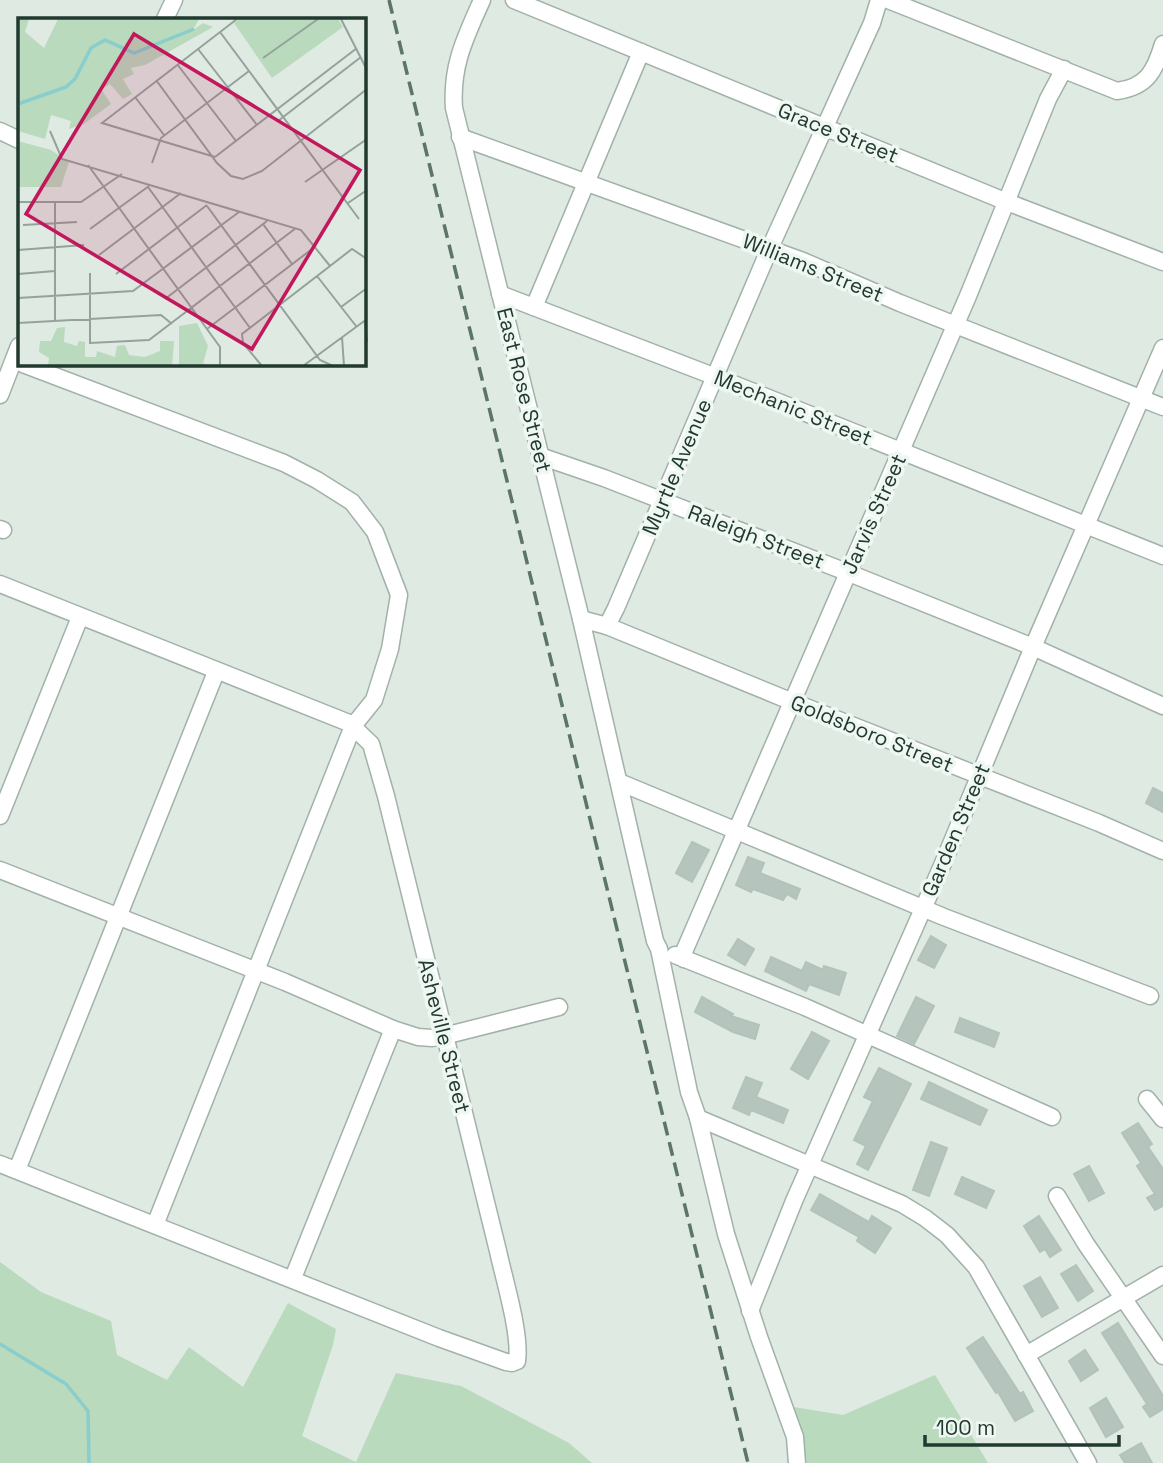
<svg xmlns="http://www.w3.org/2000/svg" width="1163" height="1463" font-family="'Space Grotesk',sans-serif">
<rect width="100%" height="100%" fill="#dfeae3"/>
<g fill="#b9dabc">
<polygon points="0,1262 41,1292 111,1321 117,1355 167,1380 189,1347 243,1387 288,1303 336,1329 333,1345 302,1436 356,1462 396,1373 461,1386 569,1443 592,1463 0,1463"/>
<polygon points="935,1375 988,1463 807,1463 794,1407 843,1415"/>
</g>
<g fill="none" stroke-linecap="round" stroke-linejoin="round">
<polyline stroke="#89cdcd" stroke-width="3.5" points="0,1344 66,1384 88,1411 89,1463"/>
</g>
<g fill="#b5c4bc" stroke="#b2c3b9" stroke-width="2">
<polygon points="1153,788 1163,793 1163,812 1146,803"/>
<polygon points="692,842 709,850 692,882 676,873"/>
<polygon points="748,857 764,863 760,873 800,889 796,899 787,894 783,900 753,889 751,892 736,885"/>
<polygon points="931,936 946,945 934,968 918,960"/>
<polygon points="738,939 754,949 745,965 728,955"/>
<polygon points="771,957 802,971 806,962 823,970 824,966 846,973 839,995 809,984 806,991 765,971"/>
<polygon points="702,997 733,1014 731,1016 759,1025 755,1039 733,1032 695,1012"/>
<polygon points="916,997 934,1006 914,1044 897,1036"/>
<polygon points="960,1018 999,1033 994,1047 955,1032"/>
<polygon points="812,1032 829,1041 808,1079 791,1069"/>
<polygon points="879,1068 911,1084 868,1170 857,1164 866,1146 854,1140 873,1101 864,1097"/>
<polygon points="746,1077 762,1083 756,1097 788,1110 783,1123 751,1110 749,1115 733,1108"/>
<polygon points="929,1082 987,1110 980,1125 921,1099"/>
<polygon points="1138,1123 1152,1144 1148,1147 1163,1169 1163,1206 1155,1210 1147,1198 1155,1194 1137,1166 1141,1163 1122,1133"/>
<polygon points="931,1142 947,1148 929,1196 913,1190"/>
<polygon points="1089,1166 1104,1193 1089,1201 1074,1174"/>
<polygon points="962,1177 994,1191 986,1208 955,1194"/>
<polygon points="820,1194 869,1222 872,1216 891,1228 875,1253 857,1241 859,1237 811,1210"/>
<polygon points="1039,1216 1061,1250 1050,1257 1045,1249 1040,1252 1024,1226"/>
<polygon points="1076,1265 1093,1291 1078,1301 1061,1274"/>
<polygon points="1040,1277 1058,1308 1042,1317 1024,1286"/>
<polygon points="1118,1323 1163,1396 1163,1409 1150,1417 1143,1407 1147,1404 1102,1333"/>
<polygon points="983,1337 1020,1394 1023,1392 1033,1411 1015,1421 998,1392 996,1393 967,1348"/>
<polygon points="1085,1350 1098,1370 1081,1381 1069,1361"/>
<polygon points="1106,1398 1123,1427 1106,1437 1090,1408"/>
<polygon points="1141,1443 1152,1463 1125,1463 1120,1455"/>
</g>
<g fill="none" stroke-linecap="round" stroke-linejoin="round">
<g stroke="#a2b1a9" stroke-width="19">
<g id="minor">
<path d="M 482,0 C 465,38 451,66 454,108 L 581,619 L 655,941 L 659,949 L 689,1092 L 698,1118 L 726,1234 L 759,1337 L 795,1437 L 797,1463"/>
<polyline points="514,0 1007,202 1163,262"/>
<path d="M 888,0 L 1117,91 C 1147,87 1155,71 1163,44"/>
<polyline points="165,19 174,0"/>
<polyline points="0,131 19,140"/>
<polyline points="460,137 803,261 900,303 1163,407"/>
<polyline points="500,294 716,377 1163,556"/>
<polyline points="534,307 641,52"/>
<polyline points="23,364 284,463 317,480 352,502 375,532 399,595 390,649 374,700 353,726 155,1225"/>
<polyline points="0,395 19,346"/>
<polyline points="540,456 604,478 849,573 1033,647 1163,706"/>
<polyline points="0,529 3,530"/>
<path d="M 0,584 L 349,723 L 371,744 L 386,796 L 498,1251 C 504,1279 521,1334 517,1361 L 512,1363 L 506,1362 L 439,1338 L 0,1164"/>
<polyline points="581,619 607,626 783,698 1099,823 1163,851"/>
<polyline points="607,626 616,608 769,250 872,23 879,0"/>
<polyline points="619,782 944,917 1150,996"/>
<polyline points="0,816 80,617"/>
<polyline points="0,870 285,982 393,1029 418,1037 432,1038 444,1036 559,1007"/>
<polyline points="675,955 805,1007 1052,1117"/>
<polyline points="684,959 683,954 968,296 1048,99 1064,69"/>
<polyline points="1147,1099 1163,1119"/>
<polyline points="698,1118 902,1204 925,1218 947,1235 976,1267 1088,1463"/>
<polyline points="17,1170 216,672"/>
<polyline points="1057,1196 1086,1244 1163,1356"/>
<polyline points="293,1278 393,1029"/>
<polyline points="750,1311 794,1201 941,868 1033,647 1163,348"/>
<polyline points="1026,1355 1163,1275"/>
</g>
</g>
<use href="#minor" stroke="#fff" stroke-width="16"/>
<polyline stroke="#5b756a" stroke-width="3.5" stroke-dasharray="14 7" stroke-linecap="butt" points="389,0 748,1463"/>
</g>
<g text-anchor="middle" stroke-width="7" stroke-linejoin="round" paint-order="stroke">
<g font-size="21" fill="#21392f" stroke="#eff7f2">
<text transform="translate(838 133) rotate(22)" y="7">Grace Street</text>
<text transform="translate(813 268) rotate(22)" y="7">Williams Street</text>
<text transform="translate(524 390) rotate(76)" y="7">East Rose Street</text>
<text transform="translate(793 408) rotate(22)" y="7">Mechanic Street</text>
<text transform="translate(677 467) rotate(-67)" y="7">Myrtle Avenue</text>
<text transform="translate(874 514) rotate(-66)" y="7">Jarvis Street</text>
<text transform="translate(756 537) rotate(21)" y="7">Raleigh Street</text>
<text transform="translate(872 734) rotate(22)" y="7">Goldsboro Street</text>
<text transform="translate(956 830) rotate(-67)" y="7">Garden Street</text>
<text transform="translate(444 1036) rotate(76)" y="7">Asheville Street</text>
</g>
</g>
<g transform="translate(18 18)">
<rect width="348" height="348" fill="#dfeae3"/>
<path d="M 0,1 L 11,1 L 7,14 L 26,30 L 40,1 L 181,1 L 175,12 L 185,5 L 195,9 L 127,47 L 113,50 L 116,56 L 105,61 L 114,76 L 105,81 L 92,66 L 83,71 L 93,86 L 66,106 L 51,111 L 53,103 L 33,97 L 27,121 L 0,113 ZM 222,1 L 320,1 L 325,9 L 254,60 L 216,5 ZM 0,123 L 33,132 L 51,144 L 43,169 L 0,169 ZM 179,305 L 190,328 L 185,345 L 192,348 L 161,348 L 161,308 ZM 47,309 L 46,324 L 59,328 L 61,323 L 67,324 L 67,339 L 78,339 L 79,333 L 97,339 L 99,328 L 107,327 L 111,337 L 127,339 L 142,333 L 142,323 L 156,323 L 154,348 L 30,348 L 31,340 L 21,334 L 22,323 L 33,323 L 39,310 Z" fill="#b9dabc"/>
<path fill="none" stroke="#89cdcd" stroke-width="3.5" d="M 0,86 L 48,69 L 57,61 L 73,30 L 87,22 L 116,35 L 176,11"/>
<path fill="none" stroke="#93a39b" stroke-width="2" d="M 323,1 L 349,52M 202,14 L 341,201M 180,31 L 239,107M 245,40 L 300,1M 159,46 L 218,123M 138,62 L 199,145 L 213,158 L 225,161 L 244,153 L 349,71M 117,79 L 146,117M 260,103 L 343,39M 32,113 L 44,141 L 283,212 L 312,248M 197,139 L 84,105 L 219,1M 197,139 L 339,30M 134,145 L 143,120 L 231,53M 70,147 L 202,329 L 202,348M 287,164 L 349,121M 130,169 L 232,310M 0,184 L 63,184 L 104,156M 330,185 L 349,172M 189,188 L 302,342 L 315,348M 245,206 L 274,246M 5,207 L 59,204M 72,211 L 131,168M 0,232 L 66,227M 81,237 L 163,175M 72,255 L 72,325 L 131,322 L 278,210M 0,256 L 37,253M 98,256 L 189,187M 299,258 L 338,308M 0,280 L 115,273 L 221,194M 147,281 L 249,203M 323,289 L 349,270M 347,302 L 349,324M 37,303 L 37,185M 0,305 L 143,297 L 154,306M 189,311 L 298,228M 324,319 L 326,348M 244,348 L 225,325 L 224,316 L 334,231 L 349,241M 285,348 L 349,301"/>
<path fill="#c2185b" fill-opacity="0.15" stroke="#c2185b" stroke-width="3.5" d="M 116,16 L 342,152 L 234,331 L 8,196 Z"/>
<rect width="348" height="348" fill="none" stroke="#21392f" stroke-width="3.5"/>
</g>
<path d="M925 1435v10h194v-10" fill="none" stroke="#21392f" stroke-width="3.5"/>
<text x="936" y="1435" font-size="21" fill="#21392f" stroke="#eff7f2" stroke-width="5" paint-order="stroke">100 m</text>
</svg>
